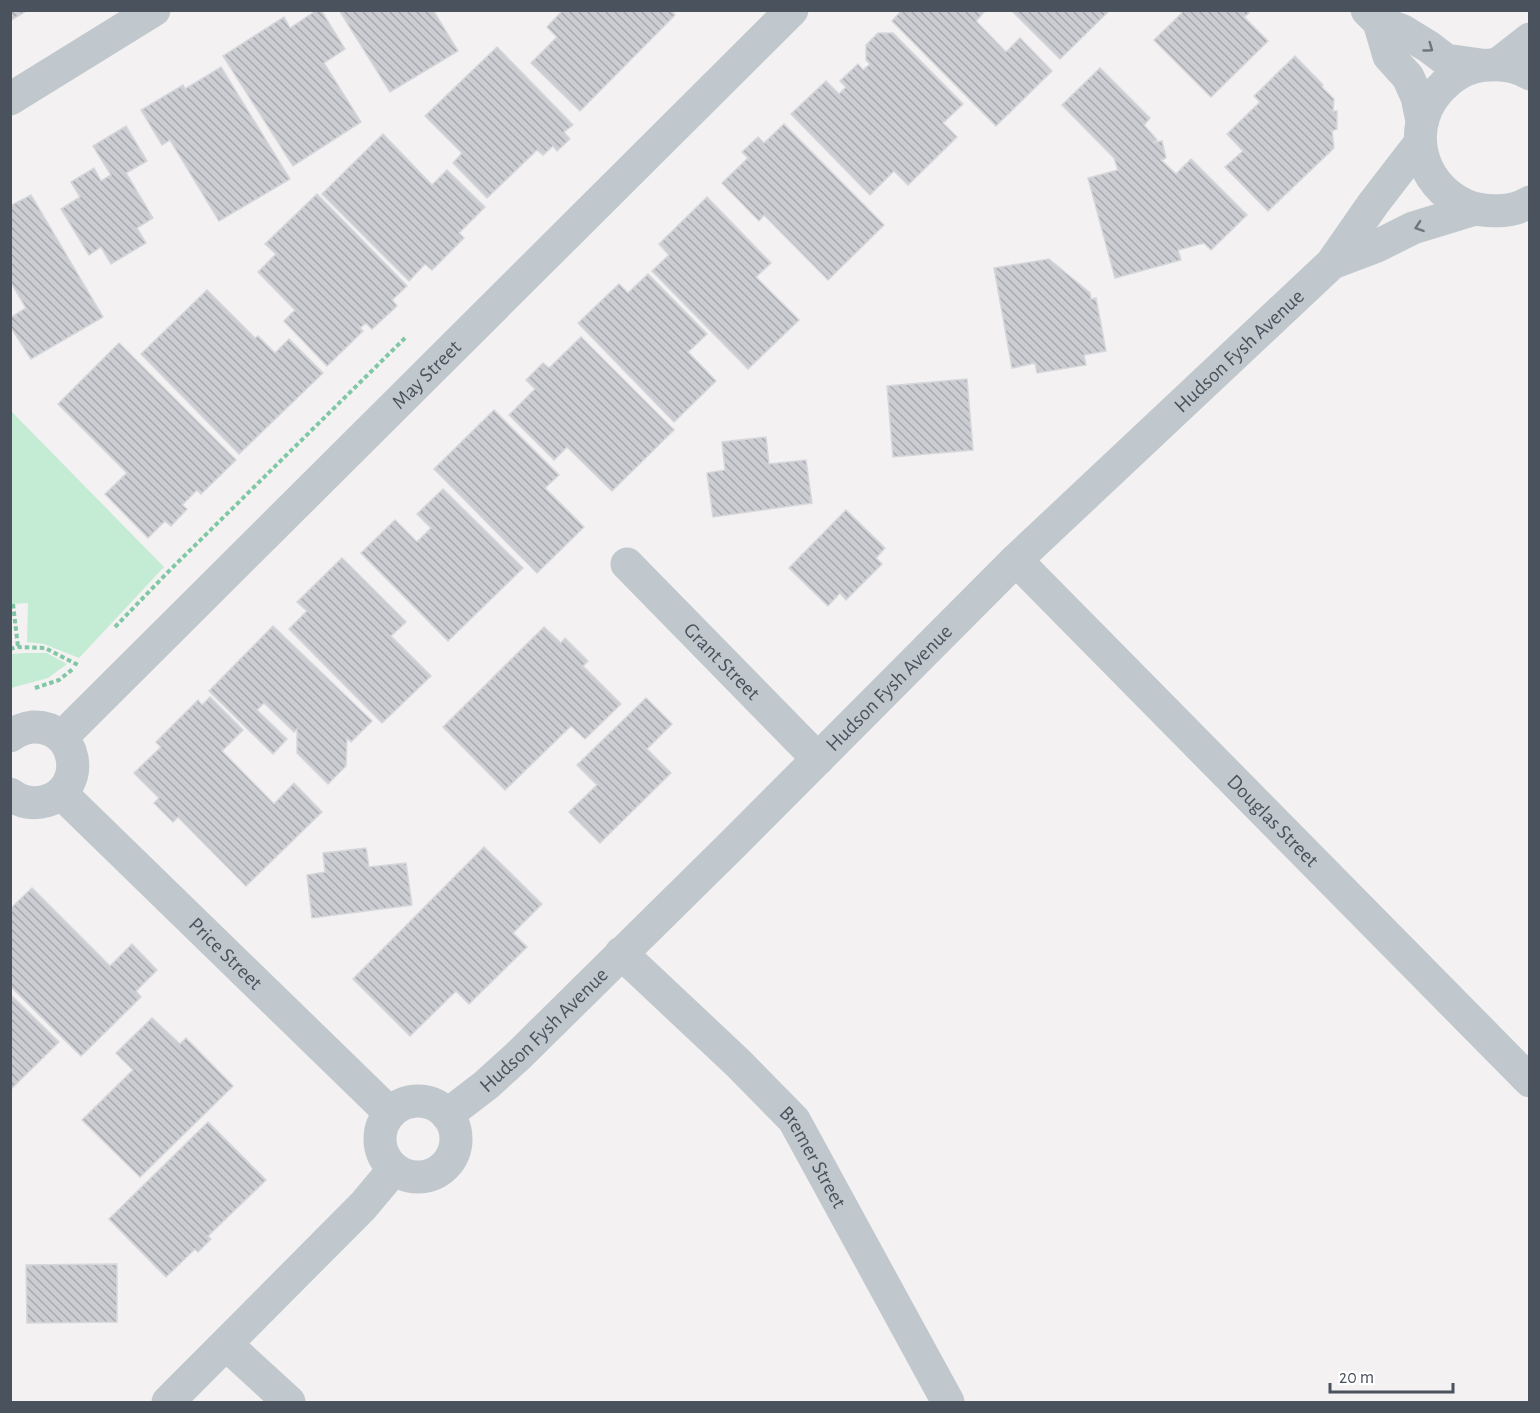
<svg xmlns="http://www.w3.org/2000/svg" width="1540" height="1413" font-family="'Alegreya Sans',sans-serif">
<defs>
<pattern id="building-back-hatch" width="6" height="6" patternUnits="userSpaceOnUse" patternTransform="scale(1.5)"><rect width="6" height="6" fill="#cbcdd3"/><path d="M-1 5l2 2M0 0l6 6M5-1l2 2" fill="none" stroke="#a7a9ae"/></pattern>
</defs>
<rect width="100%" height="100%" fill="#f3f1f1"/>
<g fill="#c4ecd4">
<polygon points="11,411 164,567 79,658 44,644 27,642 28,603 11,604"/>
<polygon points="26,653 47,653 67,664 48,678 11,688 11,654"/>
</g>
<g fill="url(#building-back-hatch)" stroke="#d5d7db" stroke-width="1.5">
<polygon points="10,10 28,10 10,21"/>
<polygon points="317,10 321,10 345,49 324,63 361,122 293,166 223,56 284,17 290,28"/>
<polygon points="339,10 433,10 458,51 390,92"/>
<polygon points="563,10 671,10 675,15 580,111 531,63 557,37 547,27"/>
<polygon points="902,10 986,10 976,21 1006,52 1020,38 1052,71 996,126 892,21"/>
<polygon points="1011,10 1110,10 1060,59"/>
<polygon points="1179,10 1246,10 1249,13 1244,17 1268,41 1211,97 1154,40 1182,13"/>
<polygon points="878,33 893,33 963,104 943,123 957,137 908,185 894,171 870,195 791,114 826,81 839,94 846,87 840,81 858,64 863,70 870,64 866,60 866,45"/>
<polygon points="497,47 573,125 564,132 570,139 557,151 553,146 543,155 537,150 487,198 453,163 462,153 425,116"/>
<polygon points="1295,56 1323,85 1322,87 1334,99 1333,111 1337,111 1337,129 1332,131 1334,148 1268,211 1225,167 1243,151 1227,134 1260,102 1254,96"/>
<polygon points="221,67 290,179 219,221 170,140 162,145 141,110 183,85 185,89"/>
<polygon points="1100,68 1150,118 1144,125 1157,140 1153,143 1162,141 1166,158 1161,160 1176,174 1191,159 1247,215 1211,250 1204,243 1178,250 1181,260 1115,278 1088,178 1118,170 1114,158 1062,105"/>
<polygon points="784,124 884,225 828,280 764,215 759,221 722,183 748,158 742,152 758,137 764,143"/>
<polygon points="126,126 147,161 126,173 153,218 137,228 146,243 111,264 101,247 89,255 61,209 80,197 71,182 94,168 101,181 111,175 93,146"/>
<polygon points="383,134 432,185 447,170 485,207 459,233 464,238 432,270 425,264 409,281 322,194"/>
<polygon points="317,194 407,286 392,300 397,306 372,329 366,323 360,328 363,331 327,366 284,321 295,310 258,272 276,254 265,244"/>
<polygon points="31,195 103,317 31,359 10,326 10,318 26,308 10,281 10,206"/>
<polygon points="707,197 771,263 756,277 799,320 748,369 652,271 669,255 659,244"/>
<polygon points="1049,259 1090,293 1091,299 1096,298 1106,351 1084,355 1086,365 1037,373 1035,363 1012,368 994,268"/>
<polygon points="648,274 707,334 688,352 716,381 674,422 578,323 619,284 628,293"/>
<polygon points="207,290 255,338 258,336 275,353 289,339 323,373 239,454 141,354"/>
<polygon points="581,337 674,430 612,491 567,447 554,460 509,415 535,389 526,380 543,363 549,368"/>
<polygon points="119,343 236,460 201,494 197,490 182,505 187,509 171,526 165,521 148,538 105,494 127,473 58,404"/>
<polygon points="967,379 973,450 893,457 887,386"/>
<polygon points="494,410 559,475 545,488 584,527 537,573 434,469"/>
<polygon points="766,437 769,464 806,460 812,503 713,517 707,473 725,470 722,442"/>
<polygon points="443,489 523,568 448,641 361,553 395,520 417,542 431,528 417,514"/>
<polygon points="846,510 885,548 876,558 882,564 846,600 840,593 828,606 789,568"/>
<polygon points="342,558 406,622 391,636 431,676 382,723 289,629 307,611 297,602"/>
<polygon points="273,626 372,721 351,742 347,738 346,766 328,784 297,753 297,729 294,732 264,703 257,710 287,739 273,754 209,691"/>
<polygon points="544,627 561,643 565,638 588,661 583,666 621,704 585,739 571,726 505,790 443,727"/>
<polygon points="210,697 243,730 222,751 274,804 294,783 322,812 246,886 178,817 173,822 154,803 159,798 134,773 161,747 156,742 198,700 202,705"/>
<polygon points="646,698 672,724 647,749 671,773 600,843 569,812 597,785 577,765"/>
<polygon points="484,847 542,904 513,933 527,947 469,1004 456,991 410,1036 353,979"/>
<polygon points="366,848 369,867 406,863 412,905 312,918 307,875 325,872 323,853"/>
<polygon points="32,888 110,966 132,944 157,970 136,991 141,997 81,1056 10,986 10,909"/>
<polygon points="10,994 59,1042 11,1089 10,1089"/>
<polygon points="152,1018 180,1044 186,1038 233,1086 140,1177 82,1120 133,1070 116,1053"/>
<polygon points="208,1122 266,1180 208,1236 211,1239 198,1252 195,1249 166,1277 109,1219"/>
<polygon points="117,1264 117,1322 27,1323 26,1265"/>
</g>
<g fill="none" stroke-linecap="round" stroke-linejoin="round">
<g stroke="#7fc7a5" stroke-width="4" stroke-dasharray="4.5 3" stroke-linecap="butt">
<polyline points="13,604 18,647"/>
<polyline points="115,627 168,572 405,338"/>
<polyline points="10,649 18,647 45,648 78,665"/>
<polyline points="35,688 59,680 74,668"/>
</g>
<g stroke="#c0c8ce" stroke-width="33">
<polyline points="1367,10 1379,22 1403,31 1429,47 1446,60 1481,65"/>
<polyline points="1379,22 1389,56 1408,77 1417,97 1422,121"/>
<polyline points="1498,64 1530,39"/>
<path d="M 1530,74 C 1517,66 1504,64 1490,65 C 1472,65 1456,73 1444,85 C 1404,122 1417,185 1467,206 C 1486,213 1512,213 1530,202"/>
<polyline points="10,99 154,10"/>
<polyline points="1332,263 1377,246 1413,228 1475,209"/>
<path id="s1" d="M 1016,560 L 1530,1081"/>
<path id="s2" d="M 627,564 L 818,759"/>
<path d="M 10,736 C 17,731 24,728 32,727 C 77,724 89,788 46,801 C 33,805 20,802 10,794"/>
<path id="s3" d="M 62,737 L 792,10"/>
<path id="s4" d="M 61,793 L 390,1113"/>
<path id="s5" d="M 621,953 L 738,1063 L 794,1120 L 948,1402"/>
<circle cx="418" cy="1139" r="38"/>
<path id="s6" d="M 447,1115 L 486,1085 L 518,1056 L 733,844 L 1016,560 L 1332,263 L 1373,204 L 1420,143"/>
<polyline points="227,1345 289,1402"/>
<polyline points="168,1402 363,1206 394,1169"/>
</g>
</g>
<defs><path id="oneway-chevron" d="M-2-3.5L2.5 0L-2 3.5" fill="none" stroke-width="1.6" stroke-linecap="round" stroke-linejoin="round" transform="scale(1.5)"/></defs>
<g stroke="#6d767f">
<use href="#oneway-chevron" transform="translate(1429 48) rotate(36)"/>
<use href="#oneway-chevron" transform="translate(1419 227) rotate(161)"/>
</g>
<g text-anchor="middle" stroke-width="6" stroke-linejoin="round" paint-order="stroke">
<g font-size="21" fill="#4a535d" stroke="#fff">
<text dy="7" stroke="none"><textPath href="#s6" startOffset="1101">Hudson Fysh Avenue</textPath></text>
<text dy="7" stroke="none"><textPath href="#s3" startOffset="514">May Street</textPath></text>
<text dy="7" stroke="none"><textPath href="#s2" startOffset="136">Grant Street</textPath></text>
<text dy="7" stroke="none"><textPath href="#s6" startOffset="615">Hudson Fysh Avenue</textPath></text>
<text dy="7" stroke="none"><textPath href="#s1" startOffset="366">Douglas Street</textPath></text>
<text dy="7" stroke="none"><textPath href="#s4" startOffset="230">Price Street</textPath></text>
<text dy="7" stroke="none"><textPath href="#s6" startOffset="129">Hudson Fysh Avenue</textPath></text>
<text dy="7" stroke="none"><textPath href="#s5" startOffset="282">Bremer Street</textPath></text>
</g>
</g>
<rect width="1540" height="1413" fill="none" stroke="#4a535d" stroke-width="24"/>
<path d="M1330 1383v9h123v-9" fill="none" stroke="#4a535d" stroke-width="3"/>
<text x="1339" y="1383" font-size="18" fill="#4a535d" stroke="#ffffff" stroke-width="4.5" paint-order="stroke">20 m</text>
</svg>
